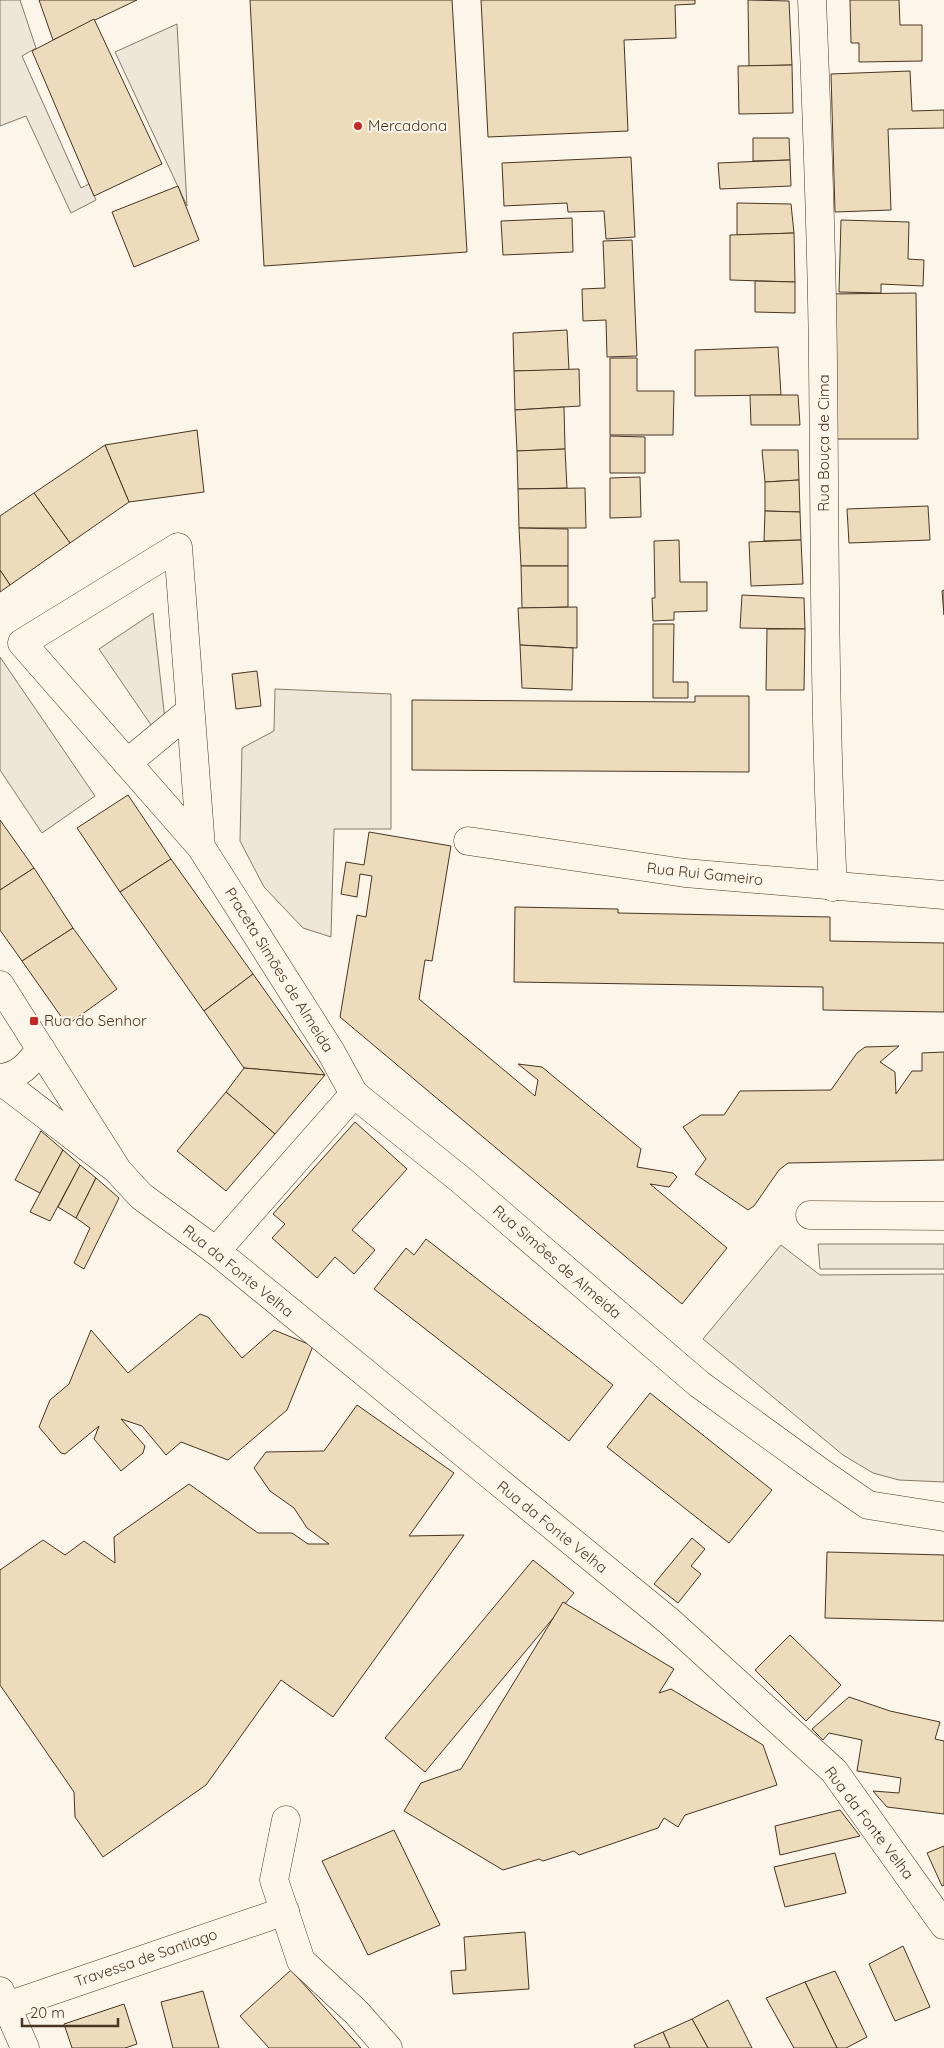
<svg xmlns="http://www.w3.org/2000/svg" width="944" height="2048" font-family="Quicksand,sans-serif">
<rect width="100%" height="100%" fill="#fbf6e9"/>
<g fill="#ede6d9" stroke="#887966">
<polygon points="0,0 20,0 36,48 22,56 81,188 89,184 96,200 71,213 26,116 0,126"/>
<polygon points="177,24 187,206 115,52"/>
<polygon points="153,613 165,720 151,725 99,649"/>
<polygon points="0,657 95,796 42,833 0,770"/>
<polygon points="275,689 391,694 391,829 334,829 331,937 303,928 264,887 240,841 242,748 274,731"/>
<polygon points="781,1245 820,1275 944,1274 944,1482 899,1480 873,1473 843,1455 703,1339"/>
</g>
<polygon fill="#ede7d9" stroke="#887966" points="818,1244 944,1244 944,1269 820,1269"/>
<g fill="#ecdcbc" stroke="#4a3520">
<polygon points="39,0 137,0 53,40"/>
<polygon points="250,0 452,0 467,252 264,266"/>
<polygon points="481,0 695,0 695,4 675,5 676,38 624,40 628,131 488,137"/>
<polygon points="748,0 789,1 792,65 749,66"/>
<polygon points="850,0 899,0 900,25 922,25 922,61 859,62 859,43 851,43"/>
<polygon points="94,19 162,164 94,196 32,51"/>
<polygon points="792,65 793,113 739,114 738,66"/>
<polygon points="910,71 912,111 944,110 944,128 888,129 891,210 835,212 831,74"/>
<polygon points="753,138 789,138 790,160 753,161"/>
<polygon points="631,157 635,237 606,239 604,211 568,212 567,203 504,206 502,163"/>
<polygon points="790,160 791,186 720,189 718,163"/>
<polygon points="178,186 199,240 134,267 112,212"/>
<polygon points="737,203 791,204 794,233 737,235"/>
<polygon points="572,218 573,252 503,255 501,221"/>
<polygon points="841,220 909,222 908,259 924,260 923,286 881,284 881,293 839,292"/>
<polygon points="794,233 795,282 730,280 730,235"/>
<polygon points="632,240 637,356 607,357 606,320 583,321 582,289 605,288 603,241"/>
<polygon points="755,281 795,282 795,313 755,312"/>
<polygon points="916,293 918,439 830,439 828,294"/>
<polygon points="567,330 569,370 514,371 513,333"/>
<polygon points="778,347 781,395 695,396 695,350"/>
<polygon points="610,358 637,358 637,391 674,391 673,435 610,435"/>
<polygon points="579,369 580,406 515,410 514,371"/>
<polygon points="750,395 798,395 800,425 751,425"/>
<polygon points="564,407 565,449 517,451 515,410"/>
<polygon points="197,430 204,492 129,502 105,445"/>
<polygon points="610,436 645,437 645,473 610,473"/>
<polygon points="105,445 129,502 70,543 34,493"/>
<polygon points="565,449 567,488 518,489 517,451"/>
<polygon points="762,450 798,450 799,480 765,482"/>
<polygon points="640,477 641,517 610,518 610,478"/>
<polygon points="799,480 800,512 765,511 765,482"/>
<polygon points="585,488 586,528 519,528 518,489"/>
<polygon points="34,493 70,543 10,585 0,570 0,516"/>
<polygon points="928,506 930,540 849,543 847,509"/>
<polygon points="765,511 800,512 801,540 764,541"/>
<polygon points="519,528 568,529 568,566 521,566"/>
<polygon points="679,540 680,582 707,582 707,611 674,612 674,620 653,621 652,598 655,598 654,541"/>
<polygon points="801,540 803,584 751,586 749,542"/>
<polygon points="521,566 568,566 568,607 522,608"/>
<polygon points="0,570 10,585 0,592"/>
<polygon points="944,590 944,615 942,591"/>
<polygon points="742,595 804,598 805,629 740,628"/>
<polygon points="577,607 577,648 520,645 518,608"/>
<polygon points="653,624 674,624 673,682 688,682 688,698 653,698"/>
<polygon points="767,629 805,629 804,690 766,690"/>
<polygon points="520,645 573,648 572,690 522,688"/>
<polygon points="257,671 261,706 236,709 232,674"/>
<polygon points="695,696 749,696 749,772 412,770 412,700 695,702"/>
<polygon points="128,795 171,859 120,892 77,828"/>
<polygon points="0,820 34,868 0,890"/>
<polygon points="369,832 451,846 432,961 425,960 419,999 535,1096 538,1080 518,1064 542,1067 641,1149 637,1167 673,1173 677,1177 669,1187 650,1184 727,1248 682,1304 340,1017 357,915 366,917 372,876 360,874 357,897 341,894 346,862 364,865"/>
<polygon points="171,859 253,974 204,1011 120,892"/>
<polygon points="34,868 73,928 22,961 0,930 0,890"/>
<polygon points="515,907 618,909 618,913 830,917 830,941 944,943 944,1012 823,1010 823,987 514,982"/>
<polygon points="73,928 117,989 67,1025 22,961"/>
<polygon points="253,974 325,1075 244,1068 204,1011"/>
<polygon points="899,1046 880,1062 895,1072 896,1094 912,1071 922,1071 922,1053 944,1052 944,1160 788,1163 779,1170 754,1206 748,1210 695,1174 706,1159 683,1127 701,1115 724,1115 740,1091 831,1090 857,1053 865,1047"/>
<polygon points="244,1068 325,1075 275,1134 226,1092"/>
<polygon points="226,1092 275,1134 226,1191 177,1151"/>
<polygon points="355,1122 407,1169 352,1230 375,1250 354,1274 335,1257 317,1278 272,1238 285,1224 273,1214"/>
<polygon points="41,1131 63,1150 40,1193 15,1180"/>
<polygon points="63,1150 80,1165 50,1221 30,1212"/>
<polygon points="80,1165 96,1178 76,1218 58,1207"/>
<polygon points="96,1178 119,1198 84,1269 74,1263 90,1228 76,1218"/>
<polygon points="426,1239 613,1385 569,1441 374,1289 406,1248 414,1255"/>
<polygon points="200,1314 208,1317 242,1358 274,1330 313,1346 287,1410 228,1460 181,1442 166,1455 142,1426 121,1419 145,1446 143,1453 121,1471 94,1439 99,1426 65,1454 61,1453 39,1427 50,1400 69,1384 91,1330 128,1373"/>
<polygon points="650,1393 772,1490 729,1543 607,1447"/>
<polygon points="357,1405 454,1473 409,1536 464,1535 333,1717 281,1680 206,1785 103,1857 75,1817 74,1792 0,1685 0,1570 43,1540 65,1555 84,1541 115,1563 114,1537 189,1484 258,1533 292,1533 308,1544 329,1544 307,1528 294,1508 270,1491 254,1468 266,1452 324,1451"/>
<polygon points="692,1538 705,1549 691,1566 701,1574 678,1603 654,1584"/>
<polygon points="827,1552 944,1555 944,1621 825,1618"/>
<polygon points="533,1560 574,1593 425,1772 385,1738"/>
<polygon points="563,1602 674,1669 659,1693 671,1689 763,1745 777,1785 685,1815 678,1827 664,1818 658,1828 579,1855 574,1851 543,1861 539,1859 503,1870 404,1811 421,1783 461,1769"/>
<polygon points="790,1635 841,1685 806,1721 755,1670"/>
<polygon points="849,1697 890,1711 940,1722 935,1739 944,1741 944,1814 887,1807 873,1791 899,1793 901,1778 857,1771 862,1740 829,1733 823,1740 812,1729"/>
<polygon points="840,1810 860,1836 780,1855 775,1826"/>
<polygon points="394,1830 440,1925 368,1955 322,1861"/>
<polygon points="944,1846 944,1885 942,1886 927,1853"/>
<polygon points="835,1853 846,1893 785,1907 774,1867"/>
<polygon points="525,1932 529,1989 453,1994 451,1971 466,1970 464,1937"/>
<polygon points="903,1946 930,2007 895,2021 869,1964"/>
<polygon points="291,1970 361,2048 269,2048 240,2016"/>
<polygon points="835,1971 867,2037 846,2048 837,2048 805,1982"/>
<polygon points="805,1982 837,2048 794,2048 766,1998"/>
<polygon points="203,1991 219,2048 173,2048 161,2002"/>
<polygon points="728,2000 752,2048 708,2048 692,2019"/>
<polygon points="124,2004 137,2044 125,2048 72,2048 64,2024"/>
<polygon points="692,2019 708,2048 670,2048 663,2032"/>
<polygon points="663,2032 670,2048 635,2048 634,2045"/>
</g>
<g fill="none" stroke-linecap="round" stroke-linejoin="round">
<g stroke="#4a3520" stroke-width="29">
<g id="street">
<path d="M 812,0 C 817,122 822,244 823,365 C 825,539 824,713 833,887"/>
<polyline points="127,763 190,711"/>
<polyline points="468,841 685,873 944,895"/>
<polyline points="201,847 22,643 178,547 201,847 331,1052 354,1094 461,1180 699,1384 819,1471 868,1505 944,1517"/>
<polyline points="0,1080 116,1169"/>
<polyline points="810,1215 944,1216"/>
<polyline points="216,1251 354,1094"/>
<polyline points="286,1820 274,1880 301,1961 356,2012 388,2048"/>
<polyline points="0,1991 25,2048"/>
<polyline points="7,2006 285,1911"/>
</g>
</g>
<g stroke="#4a3520" stroke-width="29">
<g id="secondary">
<polyline points="0,985 118,1171 141,1196 216,1251 669,1621 834,1771 944,1925"/>
<path d="M 0,1078 C 20,1076 29,1064 41,1049"/>
</g>
</g>
<use href="#street" stroke="#fbf6e9" stroke-width="28"/>
<use href="#secondary" stroke="#fbf6e9" stroke-width="28"/>
</g>
<g fill="#c62828" stroke="#fbf6e9" stroke-width="2">
<circle cx="358" cy="126" r="5"/>
<rect x="29" y="1016" width="10" height="10" rx="2.5"/>
</g>
<g text-anchor="middle" stroke-width="4" stroke-linejoin="round" paint-order="stroke">
<g font-size="15" fill="#4a3520" stroke="#fbf6e9" text-anchor="start">
<text x="368" y="131">Mercadona</text>
<text x="44" y="1026">Rua do Senhor</text>
</g>
<g font-size="15" fill="#4a3520" stroke="#fbf6e9">
<text transform="translate(824 443) rotate(-90)" y="5">Rua Bouça de Cima</text>
<text transform="translate(705 874) rotate(6)" y="5">Rua Rui Gameiro</text>
<text transform="translate(279 970) rotate(58)" y="5">Praceta Simões de Almeida</text>
<text transform="translate(557 1262) rotate(41)" y="5">Rua Simões de Almeida</text>
<text transform="translate(238 1271) rotate(39)" y="5">Rua da Fonte Velha</text>
<text transform="translate(552 1527) rotate(39)" y="5">Rua da Fonte Velha</text>
<text transform="translate(869 1823) rotate(53)" y="5">Rua da Fonte Velha</text>
<text transform="translate(146 1958) rotate(-19)" y="5">Travessa de Santiago</text>
</g>
</g>
<path d="M22 2018v8h96v-8" fill="none" stroke="#4a3520" stroke-width="2.5"/>
<text x="30" y="2018" font-size="15" fill="#4a3520" stroke="#fbf6e9" stroke-width="4" paint-order="stroke">20 m</text>
</svg>
